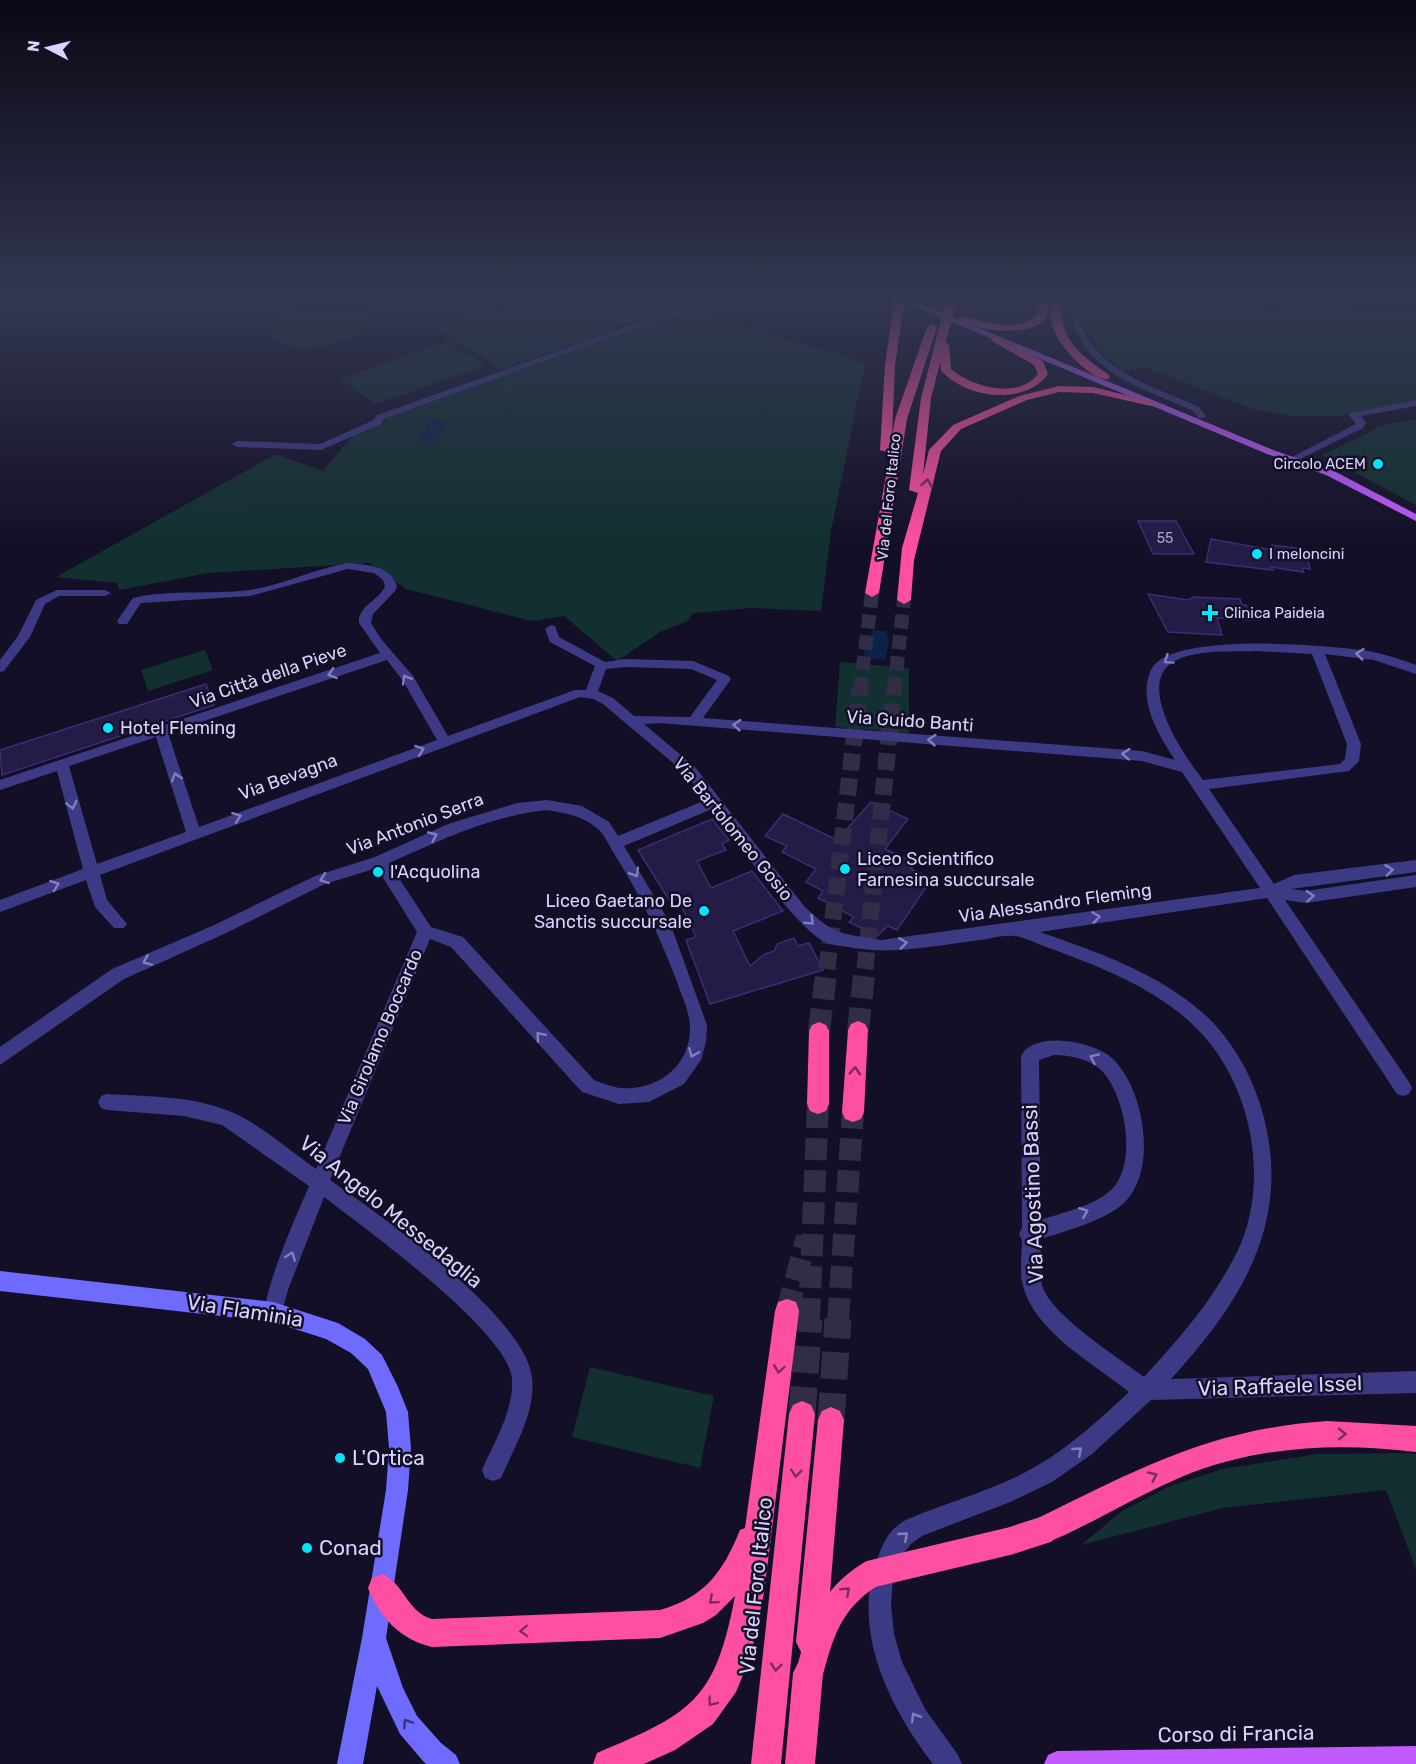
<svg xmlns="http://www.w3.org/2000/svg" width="1416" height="1764" font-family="Rubik,sans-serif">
<rect width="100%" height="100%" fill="#130f26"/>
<g fill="#12302f">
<path d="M 301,296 L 385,296 C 376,309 366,326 353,336 C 337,348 275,357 270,331 Z"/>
<polygon points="524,296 705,296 502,369 432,326"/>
<polygon points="728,296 749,296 704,313 865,363 831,531 821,611 752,608 693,613 688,621 660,632 617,661 564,616 532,621 406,589 369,563 208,573 119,590 117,583 56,577 276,454 323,471 353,435 388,421 385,419"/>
<path d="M 1074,296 L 1416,296 L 1416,400 L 1338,416 L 1294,416 L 1252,409 L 1145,367 L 1123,372 C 1094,347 1085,333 1074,296 Z"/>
<polygon points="448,342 485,366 375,404 340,378"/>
<polygon points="1416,419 1416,505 1322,455 1374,430 1378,426"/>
<polygon points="205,650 213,670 148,691 141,670"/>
<polygon points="840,662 909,668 909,733 835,727"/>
<polygon points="590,1367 714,1396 700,1468 572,1437"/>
<polygon points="1400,1453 1416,1454 1416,1569 1386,1490 1223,1508 1081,1545 1122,1511 1170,1486 1223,1469 1317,1454"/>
</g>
<g fill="#0c2248">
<path d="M 1227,296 L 1367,296 L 1364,301 C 1321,317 1270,304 1227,296 Z"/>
<polygon points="432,419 448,421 434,442 418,441"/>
<polygon points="872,630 886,631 889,643 885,660 866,658 860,640 868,639 871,642"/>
</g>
<g fill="#241b47" stroke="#3b2d73" stroke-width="1.5">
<polygon points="1138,521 1176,521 1194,554 1153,554"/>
<polygon points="1211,539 1272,550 1272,545 1305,549 1310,569 1303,568 1303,572 1271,567 1273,570 1206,562"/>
<polygon points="1148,594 1188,600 1194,597 1240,599 1242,605 1246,605 1252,620 1217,618 1222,635 1168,632"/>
<polygon points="206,684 214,705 2,775 0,750"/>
<polygon points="871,802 908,819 885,849 915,863 911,869 926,876 922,883 927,886 897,930 888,926 877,936 849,922 854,917 818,898 823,891 806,882 816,869 782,852 787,846 765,836 783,814 837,840"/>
<polygon points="712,819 729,840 722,844 726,850 697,861 711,888 752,871 783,911 733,931 750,966 765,954 774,951 777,944 794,938 798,946 809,943 823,970 710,1004 686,940 696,937 678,899 669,900 638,850"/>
</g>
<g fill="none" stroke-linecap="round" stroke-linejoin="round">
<g stroke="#312d47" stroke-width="14" stroke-dasharray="14 7" stroke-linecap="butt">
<polyline points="860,691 872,593"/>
<polyline points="894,691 904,600"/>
</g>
<g stroke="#312d47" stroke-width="17" stroke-dasharray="17 8" stroke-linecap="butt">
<polyline points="827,969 860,689"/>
<polyline points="865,969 894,689"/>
</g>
<g stroke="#312d47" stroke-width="22" stroke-dasharray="22 10" stroke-linecap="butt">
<polyline points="858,1030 865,967"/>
<polyline points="819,1031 827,967"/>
<polyline points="787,1311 807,1237"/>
<polyline points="809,1320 818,1104"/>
<polyline points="838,1320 853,1112"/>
</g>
<g stroke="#312d47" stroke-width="27" stroke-dasharray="27 14" stroke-linecap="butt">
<polyline points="802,1414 809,1319"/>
<polyline points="831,1420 838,1319"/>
</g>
<g fill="#3d3a85" fill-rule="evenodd">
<polygon points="713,296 726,296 384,419 381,424 321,450 237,447 232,444 237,441 320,444 374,420 377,415"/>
<polygon points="877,296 898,296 904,299 900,301"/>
<path d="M 1063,296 L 1071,296 C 1077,311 1081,327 1089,340 C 1113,377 1161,389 1199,407 L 1206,416 L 1204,418 L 1198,418 L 1193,411 C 1153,392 1105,380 1081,340 C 1073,326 1069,311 1063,296 Z"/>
<polygon points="1416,400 1416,406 1361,416 1366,422 1363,428 1298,460 1290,458 1356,424 1349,415 1351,413"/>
<path d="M 348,563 C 368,565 389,565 397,586 L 395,591 L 373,614 L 371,623 L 381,639 L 413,676 L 448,736 L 575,690 L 586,690 L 595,666 L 550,642 L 545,629 L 551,625 L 555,626 L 559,637 L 605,662 L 625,659 L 693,661 L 729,676 L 731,679 L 703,718 L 1142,751 L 1175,760 C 1159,736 1137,700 1151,670 C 1169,631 1330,645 1368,651 C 1384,654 1401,659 1416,665 L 1416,674 L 1374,660 L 1325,654 L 1361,744 L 1359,761 L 1349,771 L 1209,789 L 1274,884 L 1294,875 L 1416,860 L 1416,872 L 1291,889 L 1306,891 L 1416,875 L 1416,887 L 1306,903 L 1285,900 L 1409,1082 L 1412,1088 L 1409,1094 L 1403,1096 L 1397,1094 L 1267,898 L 1040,932 C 1097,952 1156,972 1203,1013 C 1230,1037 1249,1070 1260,1104 C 1295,1216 1245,1298 1171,1379 L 1416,1371 L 1416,1393 L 1151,1400 L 1092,1454 L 1052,1482 L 1010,1502 L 922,1536 L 911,1544 L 901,1556 L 893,1577 L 891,1605 L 894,1634 L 902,1662 L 925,1709 L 958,1755 L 962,1764 L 933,1764 C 889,1707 850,1629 878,1557 C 884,1540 891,1527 908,1519 C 946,1503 987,1492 1024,1473 C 1063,1453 1097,1422 1129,1392 C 1094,1364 1035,1332 1023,1286 C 1019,1273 1022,1254 1022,1240 L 1019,1234 L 1022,1228 L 1021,1056 C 1034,1029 1096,1042 1113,1059 C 1144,1089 1158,1169 1125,1202 C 1107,1220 1065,1231 1041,1239 C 1041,1253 1039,1272 1042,1285 C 1050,1315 1118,1357 1144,1377 C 1179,1339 1214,1299 1237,1252 C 1269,1187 1254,1096 1208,1041 C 1186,1014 1154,993 1122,978 C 1096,965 1068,955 1041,945 C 1033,942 1022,936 1013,936 C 1002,935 990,939 980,940 C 938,945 896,955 854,948 C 845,946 834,946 825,942 C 792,925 738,841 712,809 L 624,846 L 670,923 L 707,1025 L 706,1042 L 701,1060 L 684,1084 L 649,1102 L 619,1104 L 582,1092 L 451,947 L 430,939 L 330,1180 C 380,1215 526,1317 532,1378 C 536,1412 514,1448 501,1478 L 493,1481 L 485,1478 L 482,1470 C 494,1442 514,1411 512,1379 C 509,1332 363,1227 324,1197 L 288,1290 L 280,1319 L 273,1322 L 266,1319 C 258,1300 299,1210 309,1186 L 222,1125 L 184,1116 L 107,1110 L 101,1108 L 98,1102 L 101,1096 L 107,1094 C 151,1097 199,1095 240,1116 C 264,1128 293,1153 316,1169 L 417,932 L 377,868 L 325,884 L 224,934 L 124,979 L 0,1065 L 0,1047 L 112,969 L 212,926 L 315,876 L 375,857 L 448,824 L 517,803 L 547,800 L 582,806 L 609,822 L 618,836 L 706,800 L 685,773 L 603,704 L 593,699 L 580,697 L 100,875 L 107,900 L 127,924 L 124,928 L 114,928 L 95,907 L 86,880 L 0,912 L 0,900 L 83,869 L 57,771 L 0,790 L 0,780 L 380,653 L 359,623 C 358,605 379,601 385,586 L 383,580 L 374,573 L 348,569 L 250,596 L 141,603 L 127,624 L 119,624 L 117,621 L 133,598 C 170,589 211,595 249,590 C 283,585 314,569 348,563 ZM 1255,651 L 1312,654 L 1347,744 L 1345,759 L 1340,764 L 1203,780 C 1185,757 1135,685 1173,662 C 1195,649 1230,652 1255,651 ZM 387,660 L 403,681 L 437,740 L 199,827 L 168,733 ZM 625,667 L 691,669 L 717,680 L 690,717 L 634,716 L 613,698 L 598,691 L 606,669 ZM 659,723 L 1142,761 L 1182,772 L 1260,888 L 881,940 C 840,933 835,936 804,906 L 695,767 L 644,724 ZM 156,737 L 186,832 L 97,864 L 69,766 ZM 547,810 C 566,813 583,816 598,829 C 604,834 609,845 613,852 C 640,894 658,933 676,979 C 681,994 690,1012 690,1027 C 691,1066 657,1091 620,1088 C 612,1087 602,1083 594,1080 L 463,937 L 431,927 L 389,863 C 441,840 490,816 547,810 ZM 1054,1055 C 1069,1055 1090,1059 1101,1070 C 1125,1094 1138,1162 1112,1189 C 1095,1206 1063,1212 1041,1220 L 1039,1060 Z"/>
<polygon points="57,590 105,590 111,593 105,596 59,596 45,604 30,637 4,671 0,672 0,660 18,636 36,600"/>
</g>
<polygon fill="#6f6bff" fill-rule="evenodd" points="0,1271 273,1302 338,1323 365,1339 382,1355 398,1387 408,1412 411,1448 408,1490 386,1638 403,1688 417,1716 441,1743 456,1755 460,1764 426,1764 423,1761 400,1734 377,1686 363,1764 337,1764 362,1638 386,1490 389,1448 386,1412 368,1369 351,1353 326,1339 273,1322 0,1291"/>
<g fill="#c25bff" fill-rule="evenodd">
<polygon points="890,296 902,296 1273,450 1334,471 1416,514 1416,521 1326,475 1267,454"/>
<polygon points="1416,1746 1416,1764 1044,1764 1048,1755 1057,1751"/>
</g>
<g fill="#ff4fa3" fill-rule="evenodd">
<polygon points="895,296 905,296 895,365 892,436 895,419 927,327 932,324 937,327 907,419 879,593 872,597 865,593 890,453 880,450 885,365"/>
<polygon points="937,296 947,296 941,301"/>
<path d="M 1040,296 L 1050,296 C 1049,302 1050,311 1047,316 C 1036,339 973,331 957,319 L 962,316 C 986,322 1018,334 1038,314 Z"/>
<path d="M 1051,296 L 1061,296 C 1060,340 1075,351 1109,375 L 1109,379 C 1092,382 1059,346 1054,330 C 1050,319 1051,308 1051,296 Z"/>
<path d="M 942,333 L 947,336 L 945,342 L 949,345 L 951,369 C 972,387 1018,400 1038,374 L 1034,365 L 992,341 L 991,339 L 996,336 L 1043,361 L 1048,374 C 1025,406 965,399 941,370 L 940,363 L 931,398 L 923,475 L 929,450 L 953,425 L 1019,396 L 1059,386 L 1093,387 L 1157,403 L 1151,406 L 1093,393 L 1059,392 L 1027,400 L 961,429 L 941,451 L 914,560 L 911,600 L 904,604 L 897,600 L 902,548 L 918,493 L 909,490 L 921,398 L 937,336 Z"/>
<polygon points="858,1021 865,1024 868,1030 864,1112 861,1119 853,1122 845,1119 842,1112 848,1030 851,1024"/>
<polygon points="819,1022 826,1025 829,1031 829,1104 826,1111 818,1114 810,1111 807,1104 809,1031 812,1025"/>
<path d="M 787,1299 L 796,1302 L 799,1311 L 764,1593 L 751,1655 L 736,1692 L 713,1724 L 675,1750 L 644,1764 L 593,1764 L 597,1753 C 692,1713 715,1701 735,1596 L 716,1615 L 703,1623 L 660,1638 L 432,1647 C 400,1639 380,1618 368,1588 L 372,1578 L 382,1574 C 404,1583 407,1612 432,1619 L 660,1610 C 705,1597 723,1572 740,1530 L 745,1528 L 775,1311 L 778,1302 Z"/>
<polygon points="802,1401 811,1405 815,1414 781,1764 751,1764 789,1414 793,1405"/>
<polygon points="831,1407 840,1411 844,1420 826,1642 821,1652 811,1657 801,1652 796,1642 818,1420 822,1411"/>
<path d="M 1327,1421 L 1416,1426 L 1416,1452 C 1336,1442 1254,1446 1179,1478 C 1133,1498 1090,1525 1044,1544 L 1034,1540 L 1030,1530 L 1034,1520 C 1137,1470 1209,1429 1327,1421 Z"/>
<polygon points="808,1658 818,1663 823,1673 815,1764 785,1764 793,1673 798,1663"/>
</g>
<polyline stroke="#ff4fa3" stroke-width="10" points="942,336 952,302"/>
<path stroke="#ff4fa3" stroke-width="27" d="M 807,1682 C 819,1636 828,1600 871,1574 L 1010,1541 L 1044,1530"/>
</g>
<defs><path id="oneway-chevron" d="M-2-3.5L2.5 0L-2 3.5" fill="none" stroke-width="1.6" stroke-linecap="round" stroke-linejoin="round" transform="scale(1.5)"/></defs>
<g stroke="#7d2c5e">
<use href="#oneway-chevron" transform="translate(927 483) rotate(-80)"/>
<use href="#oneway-chevron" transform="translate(855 1071) rotate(-86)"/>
<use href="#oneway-chevron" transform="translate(779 1369) rotate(98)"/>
<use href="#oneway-chevron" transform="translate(1342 1434) rotate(-1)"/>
<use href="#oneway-chevron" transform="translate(796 1473) rotate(96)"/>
<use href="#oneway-chevron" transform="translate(1153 1476) rotate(-25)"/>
<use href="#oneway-chevron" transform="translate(846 1591) rotate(-43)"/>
<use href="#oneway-chevron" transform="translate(713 1600) rotate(139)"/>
<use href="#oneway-chevron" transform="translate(524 1631) rotate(178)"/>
<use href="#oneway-chevron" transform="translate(776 1667) rotate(96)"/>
<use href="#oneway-chevron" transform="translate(712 1702) rotate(128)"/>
</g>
<g stroke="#837fbc">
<use href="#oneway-chevron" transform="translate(1360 654) rotate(-174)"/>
<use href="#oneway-chevron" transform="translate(1168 660) rotate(146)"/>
<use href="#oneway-chevron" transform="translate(332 674) rotate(161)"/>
<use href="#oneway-chevron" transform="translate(406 679) rotate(-121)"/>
<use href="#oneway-chevron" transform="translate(737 725) rotate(-175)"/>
<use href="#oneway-chevron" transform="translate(932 740) rotate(-176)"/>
<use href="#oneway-chevron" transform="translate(420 750) rotate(-20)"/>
<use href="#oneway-chevron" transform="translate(1126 754) rotate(-176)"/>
<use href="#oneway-chevron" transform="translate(176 777) rotate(-108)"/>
<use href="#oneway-chevron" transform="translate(72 805) rotate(76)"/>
<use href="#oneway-chevron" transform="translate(237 817) rotate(-20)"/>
<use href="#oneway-chevron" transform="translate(433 836) rotate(-24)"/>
<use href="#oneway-chevron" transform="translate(1389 870) rotate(-7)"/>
<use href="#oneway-chevron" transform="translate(635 873) rotate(59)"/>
<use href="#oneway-chevron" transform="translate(324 879) rotate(160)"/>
<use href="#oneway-chevron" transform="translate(55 885) rotate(-20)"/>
<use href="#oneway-chevron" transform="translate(1310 896) rotate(-3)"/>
<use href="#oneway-chevron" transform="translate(1096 917) rotate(-8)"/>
<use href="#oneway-chevron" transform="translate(810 921) rotate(45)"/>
<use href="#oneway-chevron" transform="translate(903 943) rotate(-8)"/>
<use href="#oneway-chevron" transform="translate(147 961) rotate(157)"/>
<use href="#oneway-chevron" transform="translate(540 1036) rotate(-131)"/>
<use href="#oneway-chevron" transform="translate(693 1053) rotate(112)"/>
<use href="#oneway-chevron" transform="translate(1094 1058) rotate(-155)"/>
<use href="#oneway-chevron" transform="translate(1084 1212) rotate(-22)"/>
<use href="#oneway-chevron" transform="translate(291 1256) rotate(-69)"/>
<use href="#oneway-chevron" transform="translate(1078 1451) rotate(-41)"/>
<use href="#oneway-chevron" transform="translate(904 1536) rotate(-41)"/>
<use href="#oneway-chevron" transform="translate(915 1717) rotate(-121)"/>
</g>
<use stroke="#38347d" href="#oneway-chevron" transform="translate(407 1723) rotate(-123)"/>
<linearGradient id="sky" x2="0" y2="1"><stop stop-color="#0a0815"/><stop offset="0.55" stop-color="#333752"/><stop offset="1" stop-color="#333752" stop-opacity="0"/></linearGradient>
<rect width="1416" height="543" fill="url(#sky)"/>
<g fill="#00e5ff" stroke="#130f26" stroke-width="2">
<circle cx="1378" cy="464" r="6"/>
<circle cx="1257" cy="554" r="6"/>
<path d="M1207 604h6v6h6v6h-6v6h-6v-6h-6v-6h6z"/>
<circle cx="108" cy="728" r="6"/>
<circle cx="845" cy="869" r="6"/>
<circle cx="378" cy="872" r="6"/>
<circle cx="704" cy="911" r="6"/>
<circle cx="340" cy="1458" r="6"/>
<circle cx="307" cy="1548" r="6"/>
</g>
<g text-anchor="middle" stroke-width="5" stroke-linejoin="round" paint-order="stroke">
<g font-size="14" fill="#aca6d1">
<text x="1165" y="543">55</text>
</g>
<g font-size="15" fill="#d9d4ff" stroke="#130f26" text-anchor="start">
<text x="1366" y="469" text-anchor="end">Circolo ACEM</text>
<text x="1269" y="559">I meloncini</text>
<text x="1224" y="618">Clinica Paideia</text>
</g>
<g font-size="15" fill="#d9d4ff" stroke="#130f26">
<text transform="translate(889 497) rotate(-84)" y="5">Via del Foro Italico</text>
</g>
<g font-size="18" fill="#d9d4ff" stroke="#130f26">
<text transform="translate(268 676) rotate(-19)" y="6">Via Città della Pieve</text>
<text transform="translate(910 721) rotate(4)" y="6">Via Guido Banti</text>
<text transform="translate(288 777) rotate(-20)" y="6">Via Bevagna</text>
<text transform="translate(415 824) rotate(-21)" y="6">Via Antonio Serra</text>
<text transform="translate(733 829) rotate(51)" y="6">Via Bartolomeo Gosio</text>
<text transform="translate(1055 903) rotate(-8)" y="6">Via Alessandro Fleming</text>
<text transform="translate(380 1037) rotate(-67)" y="6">Via Girolamo Boccardo</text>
</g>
<g font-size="18" fill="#d9d4ff" stroke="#130f26" text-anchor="start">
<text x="120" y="734">Hotel Fleming</text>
<text x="857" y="865">Liceo Scientifico<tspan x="857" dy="21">Farnesina succursale</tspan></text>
<text x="390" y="878">l'Acquolina</text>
<text x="692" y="907" text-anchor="end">Liceo Gaetano De<tspan x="692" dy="21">Sanctis succursale</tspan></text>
</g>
<g font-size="21" fill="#d9d4ff" stroke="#130f26">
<text transform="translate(1033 1194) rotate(-92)" y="7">Via Agostino Bassi</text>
<text transform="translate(391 1212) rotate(39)" y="7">Via Angelo Messedaglia</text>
<text transform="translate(245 1311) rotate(9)" y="7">Via Flaminia</text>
<text transform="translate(1280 1386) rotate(-2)" y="7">Via Raffaele Issel</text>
<text transform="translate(756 1586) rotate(-84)" y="7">Via del Foro Italico</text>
<text transform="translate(1236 1734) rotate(-1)" y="7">Corso di Francia</text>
</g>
<g font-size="21" fill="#d9d4ff" stroke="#130f26" text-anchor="start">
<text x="352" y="1465">L'Ortica</text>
<text x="319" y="1555">Conad</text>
</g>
</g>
<g transform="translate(48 48) rotate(277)" stroke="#130f26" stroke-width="4.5" paint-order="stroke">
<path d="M0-4.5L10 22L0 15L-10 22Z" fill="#d9d4ff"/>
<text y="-9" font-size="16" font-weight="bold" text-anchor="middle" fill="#d9d4ff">N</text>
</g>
</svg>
